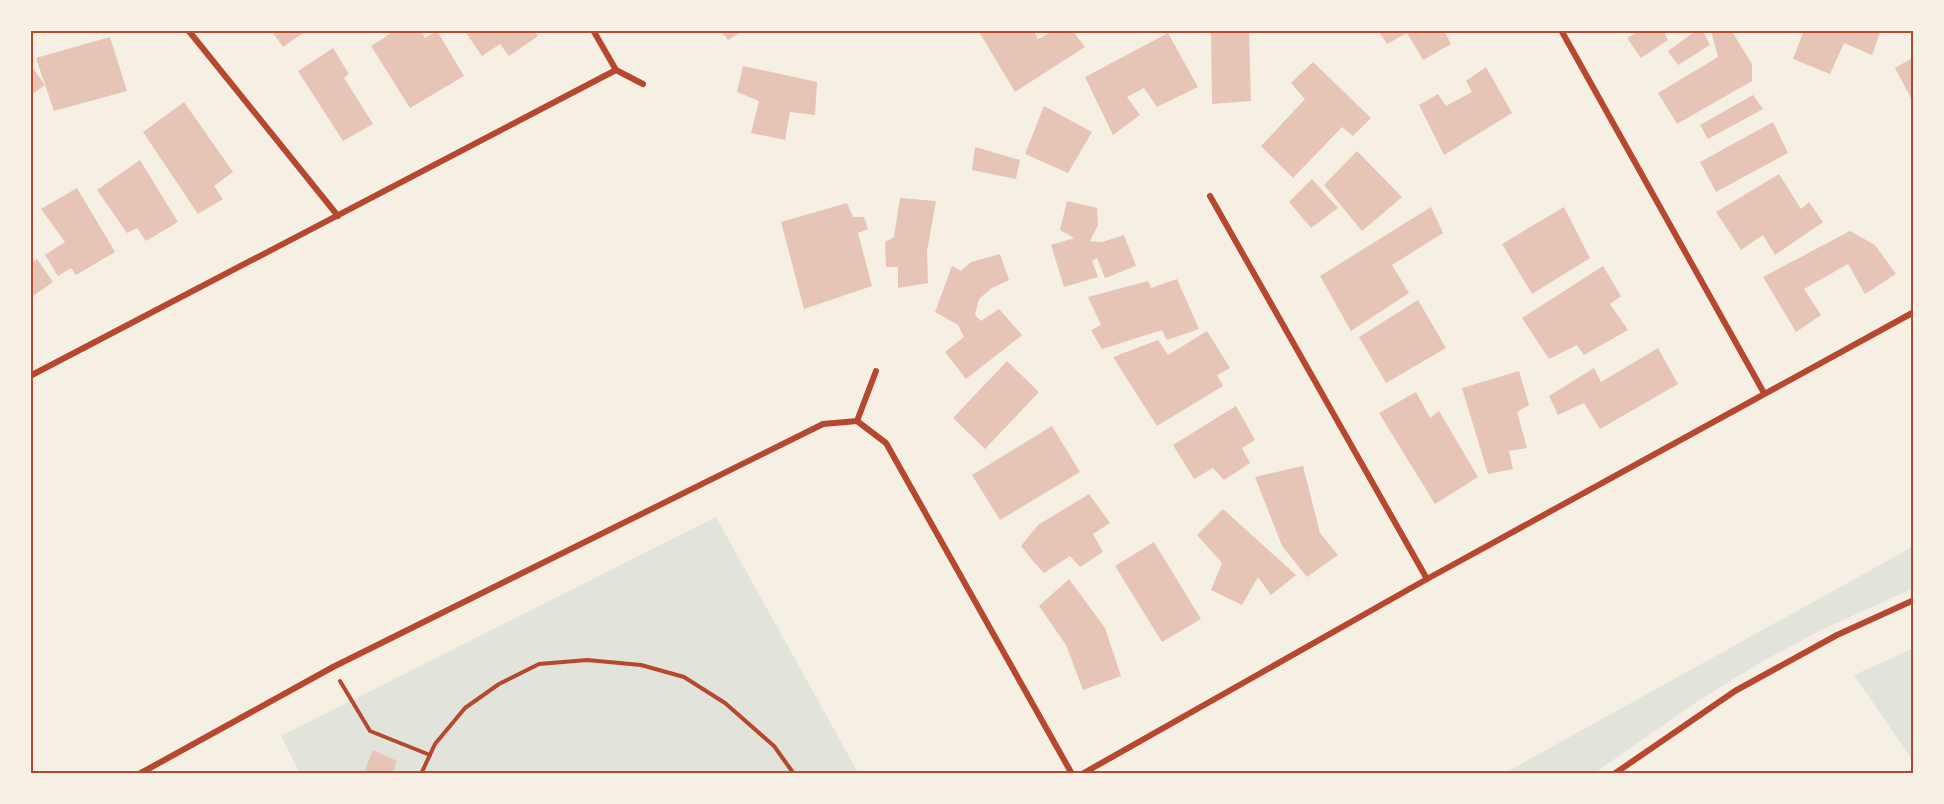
<svg xmlns="http://www.w3.org/2000/svg" width="1944" height="804" font-family="'Noto Serif',serif">
<rect width="100%" height="100%" fill="#f6efe4"/>
<g fill="#e2e4dc">
<polygon points="716,517 859,774 300,774 281,736"/>
<polygon points="1914,546 1914,588 1819,631 1758,664 1698,701 1593,774 1503,774"/>
<polygon points="1914,648 1914,762 1854,675"/>
</g>
<g fill="#e6c5b7">
<polygon points="271,30 307,30 283,47"/>
<polygon points="396,30 421,30 425,38 437,31 464,76 410,108 371,46"/>
<polygon points="464,30 534,30 538,36 509,56 500,44 482,56"/>
<polygon points="720,30 744,30 728,40"/>
<polygon points="978,30 1033,30 1038,39 1055,30 1072,30 1085,47 1015,92"/>
<polygon points="1211,30 1249,30 1251,101 1212,104"/>
<polygon points="1378,30 1444,30 1451,44 1423,60 1407,33 1387,44"/>
<polygon points="1641,30 1663,30 1668,40 1641,58 1627,38"/>
<polygon points="1697,30 1702,30 1710,45 1678,65 1668,51"/>
<polygon points="1713,30 1731,30 1752,64 1752,81 1677,124 1658,93 1718,57 1711,31"/>
<polygon points="1804,30 1849,31 1881,30 1872,55 1844,43 1830,74 1793,59"/>
<polygon points="1168,33 1198,87 1157,107 1144,88 1127,97 1140,115 1113,135 1085,77"/>
<polygon points="110,37 127,91 54,111 36,58"/>
<polygon points="333,48 349,74 344,78 373,124 343,141 298,71"/>
<polygon points="1914,57 1914,104 1895,68"/>
<polygon points="1313,62 1371,118 1353,136 1342,127 1293,178 1261,146 1305,99 1291,83"/>
<polygon points="30,64 45,85 30,96"/>
<polygon points="743,66 817,82 815,115 790,112 785,140 751,133 759,101 737,92"/>
<polygon points="1486,67 1512,113 1444,155 1419,105 1438,94 1446,106 1472,92 1466,81"/>
<polygon points="1753,95 1763,109 1708,139 1700,125"/>
<polygon points="184,102 233,172 214,186 223,199 198,214 143,132"/>
<polygon points="1044,106 1092,132 1068,173 1025,154"/>
<polygon points="1773,122 1788,153 1716,192 1700,162"/>
<polygon points="975,147 1020,160 1016,179 972,170"/>
<polygon points="1357,151 1402,197 1362,231 1324,185"/>
<polygon points="140,160 178,222 146,241 137,228 127,233 97,190"/>
<polygon points="1779,174 1801,209 1809,202 1823,222 1775,255 1763,235 1741,250 1716,212"/>
<polygon points="1312,179 1338,208 1311,228 1289,202"/>
<polygon points="77,188 115,252 76,275 71,268 58,276 45,255 65,242 41,209"/>
<polygon points="900,198 936,201 927,251 928,283 898,288 898,267 886,267 885,242 894,237"/>
<polygon points="1067,201 1097,208 1098,225 1090,241 1102,242 1124,235 1136,266 1105,278 1097,258 1092,261 1098,277 1064,287 1051,245 1074,238 1060,230"/>
<polygon points="847,203 853,217 864,217 868,229 858,233 872,286 804,309 781,222"/>
<polygon points="1431,207 1443,233 1392,265 1409,293 1351,331 1320,276"/>
<polygon points="1564,207 1590,258 1532,294 1502,244"/>
<polygon points="1850,231 1875,245 1896,274 1865,294 1848,264 1804,289 1821,315 1796,332 1763,277"/>
<polygon points="1000,254 1009,280 992,288 979,299 975,315 981,321 999,309 1022,335 966,379 945,352 964,337 958,325 935,312 952,266 961,271 971,262"/>
<polygon points="37,259 53,282 30,298 30,265"/>
<polygon points="1603,266 1621,296 1610,304 1628,330 1584,355 1577,345 1549,359 1522,318"/>
<polygon points="1177,279 1199,329 1167,340 1162,330 1102,349 1091,330 1101,325 1088,297 1148,281 1151,288"/>
<polygon points="1418,300 1446,348 1386,383 1359,337"/>
<polygon points="1207,331 1230,368 1217,375 1223,386 1157,426 1113,357 1158,340 1168,355"/>
<polygon points="1658,348 1678,384 1600,429 1584,403 1558,415 1549,396 1594,368 1601,382"/>
<polygon points="1007,361 1039,392 985,449 953,418"/>
<polygon points="1519,371 1529,405 1517,412 1527,448 1509,451 1513,469 1488,474 1462,388"/>
<polygon points="1416,392 1430,418 1439,411 1478,477 1435,504 1379,413"/>
<polygon points="1236,406 1255,440 1242,448 1250,463 1224,480 1213,468 1194,479 1173,445"/>
<polygon points="1052,426 1080,472 1000,520 972,475"/>
<polygon points="1303,466 1320,533 1338,555 1307,577 1282,546 1255,477"/>
<polygon points="1089,494 1110,523 1093,534 1103,552 1080,567 1070,556 1044,573 1033,561 1021,546 1038,525"/>
<polygon points="1223,509 1296,575 1271,595 1258,577 1242,605 1211,590 1222,563 1197,535"/>
<polygon points="1154,542 1201,619 1162,642 1115,566"/>
<polygon points="1069,579 1105,628 1121,676 1083,690 1066,645 1039,606"/>
<polygon points="373,750 397,761 392,774 363,774"/>
</g>
<g fill="none" stroke-linecap="round" stroke-linejoin="round">
<g stroke="#b5482f" stroke-width="4">
<polyline points="340,681 370,731 430,755"/>
<polyline points="421,774 435,744 465,708 499,684 539,664 587,660 641,665 684,677 725,703 774,746 794,774"/>
</g>
<g stroke="#b5482f" stroke-width="6">
<polyline points="188,30 338,216"/>
<polyline points="593,30 616,70"/>
<polyline points="1561,30 1764,393"/>
<polyline points="1210,196 1427,579"/>
<polyline points="30,376 616,70 643,84"/>
<polyline points="857,421 886,443 1072,774"/>
<polyline points="139,774 333,667 823,424 857,421 876,371"/>
<polyline points="1082,774 1427,579 1914,312"/>
<polyline points="1614,774 1735,691 1837,635 1914,600"/>
</g>
</g>
<rect width="1944" height="804" fill="none" stroke="#f6efe4" stroke-width="63"/>
<rect x="32" y="32" width="1880" height="740" fill="none" stroke="#b5482f" stroke-width="2"/>
</svg>
